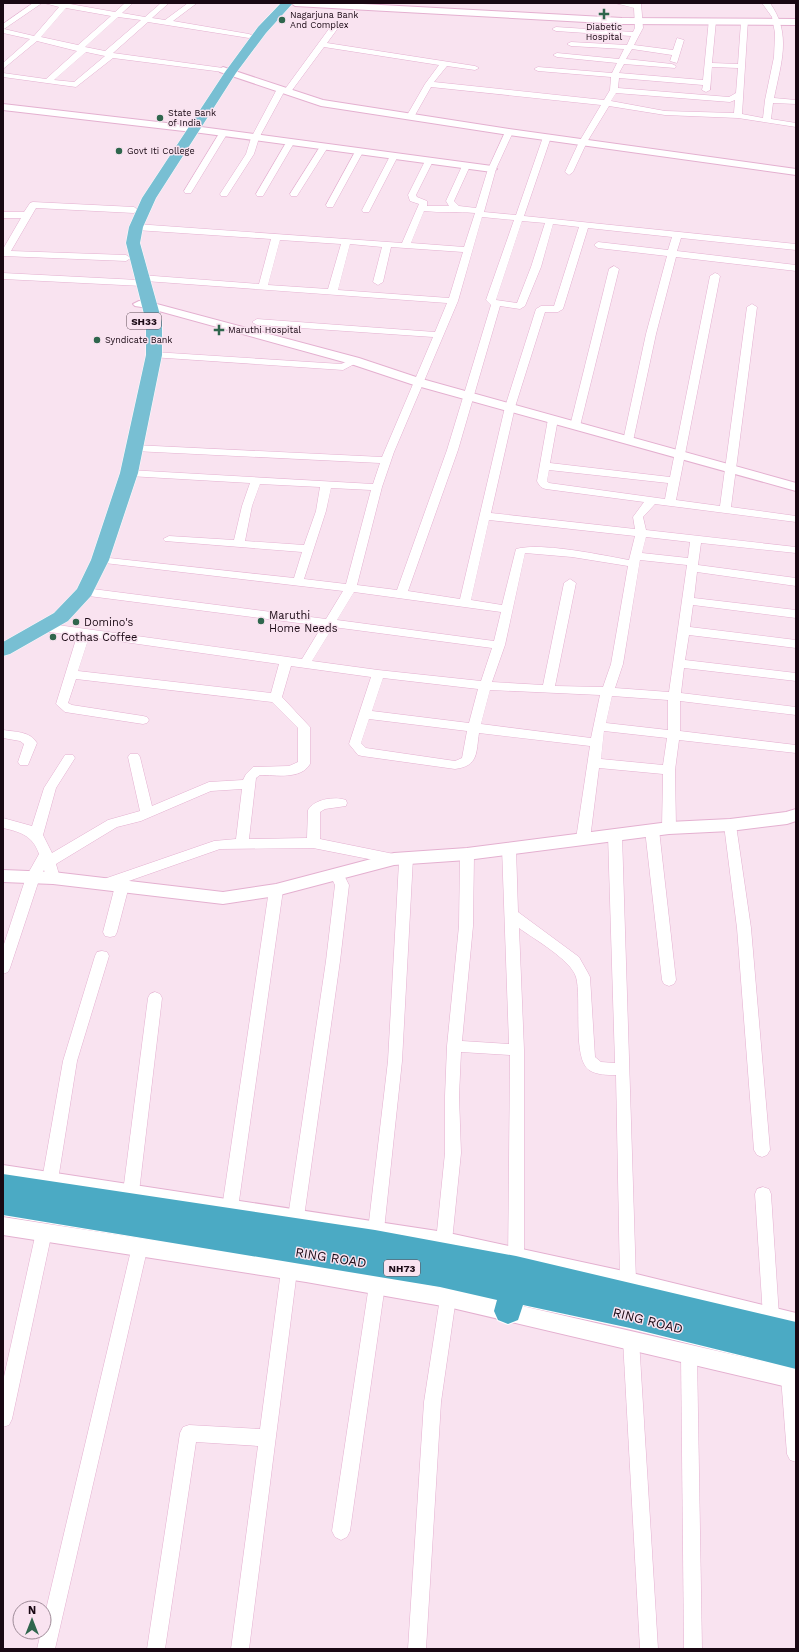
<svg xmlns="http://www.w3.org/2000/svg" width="799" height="1652" font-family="'Work Sans',sans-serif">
<rect width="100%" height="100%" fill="#f9e3f0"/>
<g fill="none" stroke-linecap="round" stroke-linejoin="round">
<g stroke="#e4b0d0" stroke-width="1">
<g id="minor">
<path d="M 33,3 L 42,3 L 4,29 L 34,36 L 59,7 L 44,3 L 71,3 L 70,4 L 115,12 L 125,3 L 133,3 L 122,13 L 145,17 L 161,3 L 169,3 L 152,18 L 165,20 L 188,3 L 197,3 L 173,21 L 249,34 L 253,36 L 249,38 L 148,22 L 113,53 L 223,68 L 227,70 L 223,72 L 113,58 L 76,87 L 3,77 L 3,73 L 46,79 L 77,51 L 37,41 L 3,69 L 3,63 L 30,39 L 3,33 L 3,24 ZM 66,8 L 111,16 L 78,45 L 41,37 ZM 118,17 L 141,20 L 105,51 L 85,47 ZM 86,52 L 105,56 L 74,82 L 54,80 Z"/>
<path d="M 615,3 L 641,3 L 643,28 L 634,45 L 673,50 L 677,38 L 684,40 L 677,63 L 670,61 L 672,55 L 632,49 L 626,59 L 672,64 L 676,66 L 675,68 L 624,64 L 619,73 L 703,80 L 709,19 L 716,21 L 712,63 L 738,64 L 741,22 L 748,20 L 742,114 L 763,118 L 765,100 L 774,57 L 775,33 L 772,17 L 762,3 L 770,3 C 792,34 781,63 774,98 L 796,100 L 796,104 L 773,103 L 771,119 L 796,123 L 796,127 L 738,118 L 665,115 L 609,106 L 587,142 L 573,172 L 569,175 L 565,172 L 579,142 L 601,105 L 431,87 L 414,117 L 410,119 L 406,117 L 425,84 L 439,65 L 324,47 L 290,93 L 284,92 L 259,138 L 254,154 L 227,196 L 221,196 L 220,194 L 246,154 L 251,138 L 277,89 L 281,87 L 285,89 L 334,22 L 341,24 L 327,43 L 475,66 L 479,68 L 475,70 L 447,66 L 434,82 L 604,100 L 610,90 L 611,77 L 538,71 L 534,69 L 538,67 L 612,73 L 617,63 L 557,57 L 553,55 L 557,53 L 619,59 L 624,49 L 571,46 L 567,44 L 571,42 L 627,45 L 631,36 L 556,31 L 552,29 L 556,27 L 633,32 L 635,28 L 634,8 ZM 712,67 L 738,68 L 736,93 L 729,97 L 618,88 L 619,78 L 703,85 L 702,90 L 706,92 L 710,90 ZM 616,93 L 730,102 L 735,100 L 734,113 L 665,111 L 611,101 Z"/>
<path d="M 506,130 L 513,132 L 496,169 L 484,212 L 516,215 L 543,137 L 547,135 L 551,137 L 524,216 L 796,244 L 796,250 L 681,238 L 677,251 L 796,265 L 796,271 L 676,257 L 656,334 L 633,441 L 628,444 L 623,441 L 646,334 L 667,256 L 598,248 L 594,245 L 598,242 L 668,250 L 672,237 L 588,228 L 563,309 L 558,312 L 545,312 L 515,407 L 491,513 L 635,529 L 633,517 L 644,502 L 546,489 C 541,488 539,485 537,481 L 548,419 L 553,416 L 558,419 L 550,463 L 670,477 L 710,276 L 715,273 L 718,274 L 720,276 L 676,500 L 720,506 L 747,307 L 752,304 L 757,307 L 731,507 L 796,516 L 796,522 L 655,504 L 643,517 L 646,530 L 796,547 L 796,553 L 701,543 L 698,565 L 796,578 L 796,586 L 697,572 L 694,598 L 796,610 L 796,618 L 693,605 L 690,627 L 796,640 L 796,648 L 689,635 L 685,660 L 796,673 L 796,681 L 684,668 L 681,693 L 796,707 L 796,715 L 680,701 L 680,731 L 796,745 L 796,753 L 679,740 L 675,770 L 676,828 L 674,831 L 664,831 L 662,828 L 663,774 L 599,768 L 590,839 L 588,842 L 583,844 L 578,842 L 576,839 L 590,746 L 479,733 C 476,752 479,766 455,769 L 362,756 L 358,755 L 349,744 L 371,677 L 291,666 L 282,697 L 310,727 L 310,764 C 301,780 275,775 260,775 L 256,778 L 249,839 L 307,838 L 308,810 C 314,799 335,796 346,800 L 347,803 L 346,806 L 325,809 L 320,812 L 320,839 L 394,854 L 400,857 L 401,855 L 406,853 L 411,855 L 413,858 L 402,1061 L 384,1230 L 382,1235 L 376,1237 L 370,1235 L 368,1230 L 388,1061 L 399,862 L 394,864 L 313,848 L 220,849 L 126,882 L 129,886 L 117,932 L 115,936 L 110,937 L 105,936 L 103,932 L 115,886 L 106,889 L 101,888 L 99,884 L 101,880 L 214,841 L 236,839 L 242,789 L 211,791 L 141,821 L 117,827 L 56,864 L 60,878 L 58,882 L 53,883 L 48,882 L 44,870 L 40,877 L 10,968 L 8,972 L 3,974 L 3,947 L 26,877 L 39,854 C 33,836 21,832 3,828 L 3,818 L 32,826 L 44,788 L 65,755 L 73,755 L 75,758 L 56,788 L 43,835 L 52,853 L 108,820 L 140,811 L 128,757 L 130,754 L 138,754 L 140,757 L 152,806 L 209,782 L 243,780 L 246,774 L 253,767 L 289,766 L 298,762 L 298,728 L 272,702 L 76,679 L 68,703 L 72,705 L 143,716 L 147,717 L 149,720 L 147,723 L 143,724 L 65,712 L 56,704 L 77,636 L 43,631 L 37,627 L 43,623 L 302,659 L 322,626 L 81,595 L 79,592 L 81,589 L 85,588 L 326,619 L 343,591 L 96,562 L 94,560 L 96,558 L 100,557 L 294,578 L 302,552 L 165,541 L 163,539 L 169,536 L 234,540 L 242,506 L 250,483 L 129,476 L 124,473 L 129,470 L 373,484 L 380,463 L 134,451 L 129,448 L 134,445 L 382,457 L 433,337 L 257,325 L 252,322 L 257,319 L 435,332 L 447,303 L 145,281 L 145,285 L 142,286 L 3,279 L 3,273 L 138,280 L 136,278 L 141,275 L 259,284 L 271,239 L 136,230 L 132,227 L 136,224 L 402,243 L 419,204 L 410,201 L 408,195 L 426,159 L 429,158 L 433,161 L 416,195 L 417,197 L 427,201 L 427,206 L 449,206 L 446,201 L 462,166 L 466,163 L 470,166 L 454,201 L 459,206 L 476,208 L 488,169 ZM 424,211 C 441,213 458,211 475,213 L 464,247 L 411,243 ZM 482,217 L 514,220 L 486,300 L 491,305 L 447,450 L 397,590 L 357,585 L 382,487 L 394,452 L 458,301 ZM 522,221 L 545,223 L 531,267 L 517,303 L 496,300 ZM 553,224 L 579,227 L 554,306 L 541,306 L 536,309 L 505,407 L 460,599 L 408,591 L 458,450 L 500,306 L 520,309 L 525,306 L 541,267 ZM 280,240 L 341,244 L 328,289 L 268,285 ZM 350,244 L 382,247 L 373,282 L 378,285 L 383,282 L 391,247 L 463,252 L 449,298 L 338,290 ZM 549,470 L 668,483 L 665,499 L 549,483 L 547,481 ZM 260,484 L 320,487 L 316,511 L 304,545 L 245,541 L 252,506 ZM 331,488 L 371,490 L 346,584 L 304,579 L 326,511 ZM 489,520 L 635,536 L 629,560 C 601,555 542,542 516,549 L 502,605 L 471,600 ZM 646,537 L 690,542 L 688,558 L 642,553 ZM 525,553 L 572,557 L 628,566 L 611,664 L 603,687 L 555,686 L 576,583 L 570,579 L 564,583 L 543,685 L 492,682 L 505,645 ZM 640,560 L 687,565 L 669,692 L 615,688 L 623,664 ZM 354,592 L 501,612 L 494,641 L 337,620 ZM 333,627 L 492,648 L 481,681 L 378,670 L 312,661 ZM 89,637 L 279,664 L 271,693 L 78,671 ZM 383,678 L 478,689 L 469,723 L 372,711 ZM 490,690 L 600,695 L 591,738 L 481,724 ZM 612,696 L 668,700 L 668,730 L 606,723 ZM 369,719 L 467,731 L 462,758 L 455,761 L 366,748 L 361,743 ZM 604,731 L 667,738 L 663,765 L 601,759 Z"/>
<polygon points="220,132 227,134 191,193 185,193 184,191"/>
<polygon points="287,141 293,141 294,143 263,196 257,196 256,194"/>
<polygon points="321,145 324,145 328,147 297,196 291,196 290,194"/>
<polygon points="356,150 359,150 363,152 334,205 333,207 327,207 326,205"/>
<polygon points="394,153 398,156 370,210 369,212 363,212 362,210 390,156"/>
<polygon points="33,202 134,207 138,210 134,213 36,208 11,251 126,255 131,258 126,261 3,256 3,249 21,218 3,218 3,212 24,212 30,203"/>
<polygon points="614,266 619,269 580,426 579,428 571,428 570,426 609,269"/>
<polygon points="154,352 341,364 355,358 360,361 343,370 151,357 149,355 151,353"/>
<path d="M 3,730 C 15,732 30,731 37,743 L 28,765 L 20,765 L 18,762 L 24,744 L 20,741 L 3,738 Z"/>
<polygon points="730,820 735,822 736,825 751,928 770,1150 767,1155 762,1157 757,1155 754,1150 737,928 724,825 725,822"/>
<polygon points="652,825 657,827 659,830 676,980 674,984 669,986 664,984 662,980 645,830 647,827"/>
<path d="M 615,830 L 620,832 L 622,835 L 636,1281 L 634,1286 L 628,1288 L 622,1286 L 620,1281 L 616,1075 C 607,1075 597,1075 589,1070 C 572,1058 582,998 576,977 C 571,960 534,939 519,928 L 524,1050 L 524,1265 L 522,1270 L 516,1272 L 510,1270 L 508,1265 L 510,1055 L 461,1052 L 459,1096 L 461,1153 L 452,1241 L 450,1246 L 444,1248 L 438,1246 L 436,1241 L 445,1153 L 445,1096 L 447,1046 L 459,926 L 460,854 L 462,851 L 467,849 L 472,851 L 474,854 L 473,926 L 462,1041 L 509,1044 L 502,848 L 504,845 L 509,843 L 514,845 L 516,848 L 518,912 L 579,957 L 588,973 L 590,977 L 595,1057 L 601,1062 L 615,1063 L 608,835 L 610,832 Z"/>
<polygon points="337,870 342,871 349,885 340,961 304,1217 302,1222 296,1224 290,1222 288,1217 326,961 335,885 330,875 332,871"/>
<polygon points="276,885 281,886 283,890 238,1208 236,1213 230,1215 224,1213 222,1208 269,890 271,886"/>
<polygon points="102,951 107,952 109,956 77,1061 58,1180 55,1185 50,1187 45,1185 42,1180 63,1061 95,956 97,952"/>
<polygon points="155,992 160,994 162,998 139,1192 136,1197 131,1199 126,1197 123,1192 148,998 150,994"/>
<polygon points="763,1187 769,1189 771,1194 779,1316 777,1321 771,1324 765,1321 763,1316 755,1194 757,1189"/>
<polygon points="44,1225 50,1227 52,1232 12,1419 9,1425 3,1427 3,1381 36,1232 38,1227"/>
<polygon points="140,1239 146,1241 148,1246 55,1649 37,1649 41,1632 44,1632 44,1618 132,1246 134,1241"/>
<polygon points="289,1264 295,1266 297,1271 249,1649 231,1649 258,1446 196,1442 165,1649 147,1649 180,1433 183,1427 189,1425 260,1429 281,1271 283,1266"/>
<polygon points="377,1278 383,1280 385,1285 350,1531 347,1537 341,1540 335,1537 332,1531 369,1285 371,1280"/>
<polygon points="448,1291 454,1293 456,1298 441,1402 426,1649 408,1649 424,1402 440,1298 442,1293"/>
<polygon points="631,1332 637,1335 639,1340 658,1649 640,1649 623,1340 625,1335"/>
<polygon points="689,1346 695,1348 697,1354 702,1649 684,1649 681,1354 683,1348"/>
<polygon points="789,1369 796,1374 796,1462 790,1460 787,1454 781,1377 783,1371"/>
</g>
</g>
<g stroke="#e4b0d0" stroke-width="2">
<g id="tertiary">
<polygon points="291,3 344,3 622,18 796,19 796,25 622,24 295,6"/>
<polygon points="223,67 323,100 509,129 796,169 796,175 509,135 321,106 220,72 218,70"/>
<polygon points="3,104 201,127 492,166 497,169 492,172 201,133 3,110"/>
<polygon points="139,301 153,303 359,358 422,379 796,483 796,491 414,385 351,364 148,308 135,306 133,304"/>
<polygon points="796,809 796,821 787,824 730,831 669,834 467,860 394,865 276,896 223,904 53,884 3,882 3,870 53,872 223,892 276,884 394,853 467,848 669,822 730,819 786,812"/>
<polygon points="3,1165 444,1232 628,1272 796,1313 796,1331 628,1290 444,1250 3,1181"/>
<polygon points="3,1217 306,1264 448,1289 796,1369 796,1389 448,1307 306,1282 3,1235"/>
</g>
</g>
<g stroke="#fff" stroke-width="1">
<polygon id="primary" points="281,3 293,3 266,33 236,73 156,198 143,227 140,243 162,322 162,355 138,473 109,560 91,596 68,621 10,654 3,656 3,642 54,613 77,589 91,560 120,473 146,355 146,322 126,243 129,227 142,198 225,72 258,27"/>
</g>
<g stroke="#fff" stroke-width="2">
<polygon id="trunk" points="3,1174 375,1230 516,1256 796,1322 796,1369 630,1328 523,1305 518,1320 508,1324 498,1320 494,1311 497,1300 440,1287 3,1215"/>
</g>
<use href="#minor" fill="#fff" fill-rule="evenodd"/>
<use href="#tertiary" fill="#fff" fill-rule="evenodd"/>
<use href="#primary" fill="#78bfd3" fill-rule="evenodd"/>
<use href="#trunk" fill="#4baac4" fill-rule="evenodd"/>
</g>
<g fill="#2f664d" stroke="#f9e3f0" stroke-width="1.5">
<path d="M602 8h4v4h4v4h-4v4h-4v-4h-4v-4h4z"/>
<circle cx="282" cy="20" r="4"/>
<circle cx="160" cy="118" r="4"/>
<circle cx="119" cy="151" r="4"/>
<path d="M217 324h4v4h4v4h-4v4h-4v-4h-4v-4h4z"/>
<circle cx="97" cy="340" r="4"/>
<circle cx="261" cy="621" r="4"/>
<circle cx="76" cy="622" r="4"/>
<circle cx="53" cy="637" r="4"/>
</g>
<g text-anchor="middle" stroke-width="3" stroke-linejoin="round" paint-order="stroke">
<g font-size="9" fill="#190813" stroke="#f9e3f0" text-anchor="start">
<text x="290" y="18">Nagarjuna Bank<tspan x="290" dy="10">And Complex</tspan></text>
<text x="604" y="30" text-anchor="middle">Diabetic<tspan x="604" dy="10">Hospital</tspan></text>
<text x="168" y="116">State Bank<tspan x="168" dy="10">of India</tspan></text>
<text x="127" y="154">Govt Iti College</text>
<text x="228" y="333">Maruthi Hospital</text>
<text x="105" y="343">Syndicate Bank</text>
</g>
<g fill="#f9e3f0" stroke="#5c4a55" stroke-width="1">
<rect x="127" y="313" width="34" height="16" rx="3"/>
<rect x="384" y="1260" width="36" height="16" rx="3"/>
</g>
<g font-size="10" font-weight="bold" fill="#190813">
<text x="144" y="325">SH33</text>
<text x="402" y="1272">NH73</text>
</g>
<g font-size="11" fill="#190813" stroke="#f9e3f0" text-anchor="start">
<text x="269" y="619">Maruthi<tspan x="269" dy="13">Home Needs</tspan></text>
<text x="84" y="626">Domino's</text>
<text x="61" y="641">Cothas Coffee</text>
</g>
<g font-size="13" fill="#190813" stroke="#f9e3f0">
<text transform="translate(331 1257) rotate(9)" y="5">RING ROAD</text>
<text transform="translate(648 1320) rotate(14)" y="5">RING ROAD</text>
</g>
</g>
<rect width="799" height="1652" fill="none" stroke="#190813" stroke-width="8"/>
<g transform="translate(32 1620)"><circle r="19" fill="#f9e3f0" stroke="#9f8b98"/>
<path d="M0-3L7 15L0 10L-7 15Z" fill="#2f664d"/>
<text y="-6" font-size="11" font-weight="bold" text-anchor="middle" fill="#190813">N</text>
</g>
</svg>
